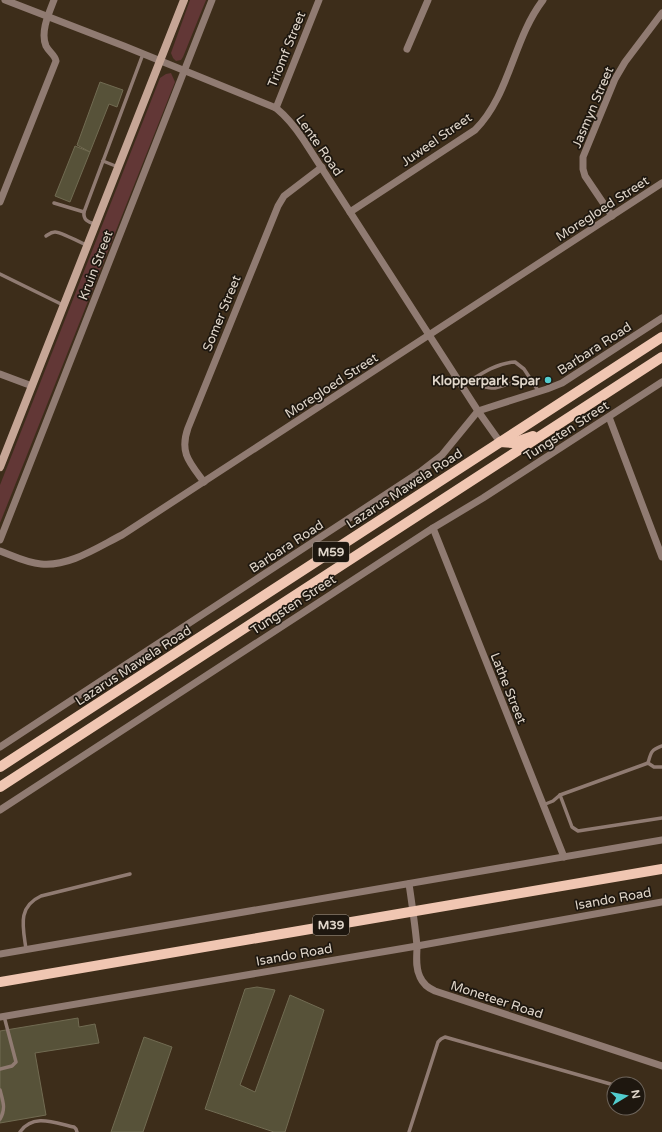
<svg xmlns="http://www.w3.org/2000/svg" width="662" height="1132" font-family="'Varela Round',sans-serif">
<rect width="100%" height="100%" fill="#3d2d1a"/>
<g fill="#623736">
<polygon points="190,0 206,0 183,57 181,60 176,61 173,58 171,53"/>
<polygon points="171,73 175,82 0,523 0,485 160,78 166,74"/>
</g>
<g fill="#575239" stroke="#716b52">
<polygon points="100,82 123,90 117,107 109,104 90,152 77,145"/>
<polygon points="75,146 90,152 70,202 55,196"/>
<polygon points="257,987 275,990 240,1085 255,1092 290,995 324,1010 285,1132 274,1132 205,1109 245,989"/>
<polygon points="78,1018 79,1027 95,1024 99,1043 35,1053 46,1115 0,1123 0,1031"/>
<polygon points="144,1037 172,1047 143,1132 111,1132"/>
</g>
<g fill="none" stroke-linecap="round" stroke-linejoin="round">
<g stroke="#907b72" stroke-width="3.5">
<polyline points="103,161 118,167"/>
<polyline points="54,203 84,212"/>
<path d="M 95,224 C 88,222 83,220 84,212 L 143,54"/>
<path d="M 46,236 C 49,234 51,232 55,232 C 60,232 80,242 86,245"/>
<polyline points="0,274 63,305"/>
<path d="M 473,379 C 480,386 485,388 495,388 L 530,378"/>
<path d="M 462,386 C 478,376 495,363 515,362 L 524,369 L 539,392"/>
<path d="M 648,763 C 651,752 651,750 662,746"/>
<polyline points="560,795 572,827 578,831 662,818"/>
<polyline points="543,805 553,801 560,795 648,763 654,767 662,767"/>
<path d="M 26,949 C 23,927 17,907 41,896 L 130,874"/>
<polyline points="0,1069 12,1066 16,1062 4,1016"/>
<path d="M 0,1090 C 3,1101 6,1109 0,1119"/>
<path d="M 20,1132 C 33,1113 55,1123 74,1127 L 76,1129 L 77,1132"/>
<polyline points="409,1132 438,1042 441,1039 445,1037 614,1085"/>
</g>
<g stroke="#907b72" stroke-width="7">
<path d="M 5,0 L 124,46 L 276,108 C 287,117 295,127 303,139 L 478,411 L 500,442"/>
<polyline points="407,49 428,0"/>
<polyline points="276,108 319,0"/>
<path d="M 0,202 L 56,61 C 55,55 49,52 46,46 C 40,32 49,13 54,0"/>
<path d="M 350,212 L 475,130 C 510,95 513,39 543,0"/>
<polyline points="612,216 585,176 583,169 583,157 615,79 625,62 662,13"/>
<polyline points="0,374 32,386"/>
<polyline points="609,417 662,557"/>
<path d="M 204,482 C 190,463 179,453 188,428 L 278,206 L 284,196 L 322,167"/>
<polyline points="433,528 564,857"/>
<polyline points="0,540 212,0"/>
<path d="M 0,551 C 13,556 27,563 41,564 C 69,567 98,547 122,535 L 662,183"/>
<polyline points="0,747 420,472 442,455 478,411 547,389 562,383 662,318"/>
<polyline points="0,810 433,528 483,498 662,382"/>
<path d="M 409,884 C 412,904 415,925 417,946 C 417,956 415,967 420,977 C 423,984 428,988 435,991 L 662,1066"/>
<polyline points="0,954 662,840"/>
<polyline points="0,1017 417,946 662,902"/>
</g>
<polyline stroke="#c6a696" stroke-width="8" points="0,467 184,0"/>
<g stroke="#f0c6b2" stroke-width="10">
<polyline points="500,442 513,443 533,436"/>
<polyline points="0,767 662,337"/>
<polyline points="0,787 662,357"/>
<polyline points="0,982 662,869"/>
</g>
</g>
<circle fill="#52cdcf" stroke="#1e170f" stroke-width="1.5" cx="548" cy="380" r="4"/>
<g text-anchor="middle" stroke-width="3.5" stroke-linejoin="round" paint-order="stroke">
<g fill="#1e170f" stroke="#a69d92" stroke-width="1">
<rect x="313" y="542" width="36" height="20" rx="3"/>
<rect x="313" y="915" width="36" height="20" rx="3"/>
</g>
<g font-size="12" font-weight="bold" fill="#e0d6ca">
<text x="331" y="556">M59</text>
<text x="331" y="929">M39</text>
</g>
<g font-size="13" fill="#e0d6ca" stroke="#1e170f">
<text transform="translate(286 49) rotate(-68)" y="5">Triomf Street</text>
<text transform="translate(592 107) rotate(-67)" y="5">Jasmyn Street</text>
<text transform="translate(436 139) rotate(-35)" y="5">Juweel Street</text>
<text transform="translate(320 145) rotate(55)" y="5">Lente Road</text>
<text transform="translate(602 208) rotate(-33)" y="5">Moregloed Street</text>
<text transform="translate(95 265) rotate(-69)" y="5">Kruin Street</text>
<text transform="translate(221 313) rotate(-68)" y="5">Somer Street</text>
<text transform="translate(594 348) rotate(-33)" y="5">Barbara Road</text>
<text transform="translate(331 385) rotate(-33)" y="5">Moregloed Street</text>
<text transform="translate(566 430) rotate(-33)" y="5">Tungsten Street</text>
<text transform="translate(404 488) rotate(-33)" y="5">Lazarus Mawela Road</text>
<text transform="translate(286 546) rotate(-33)" y="5">Barbara Road</text>
<text transform="translate(293 604) rotate(-33)" y="5">Tungsten Street</text>
<text transform="translate(133 665) rotate(-33)" y="5">Lazarus Mawela Road</text>
<text transform="translate(509 688) rotate(68)" y="5">Lathe Street</text>
<text transform="translate(613 898) rotate(-10)" y="5">Isando Road</text>
<text transform="translate(294 954) rotate(-10)" y="5">Isando Road</text>
<text transform="translate(497 999) rotate(18)" y="5">Moneteer Road</text>
</g>
<g font-size="13" font-weight="bold" fill="#e0d6ca" stroke="#1e170f" text-anchor="end">
<text x="540" y="385">Klopperpark Spar</text>
</g>
</g>
<g transform="translate(626 1096) rotate(80)"><circle r="19" fill="#1e170f" stroke="#6c635a"/>
<path d="M0-3L7 15L0 10L-7 15Z" fill="#52cdcf"/>
<text y="-6" font-size="11" font-weight="bold" text-anchor="middle" fill="#e0d6ca">N</text>
</g>
</svg>
